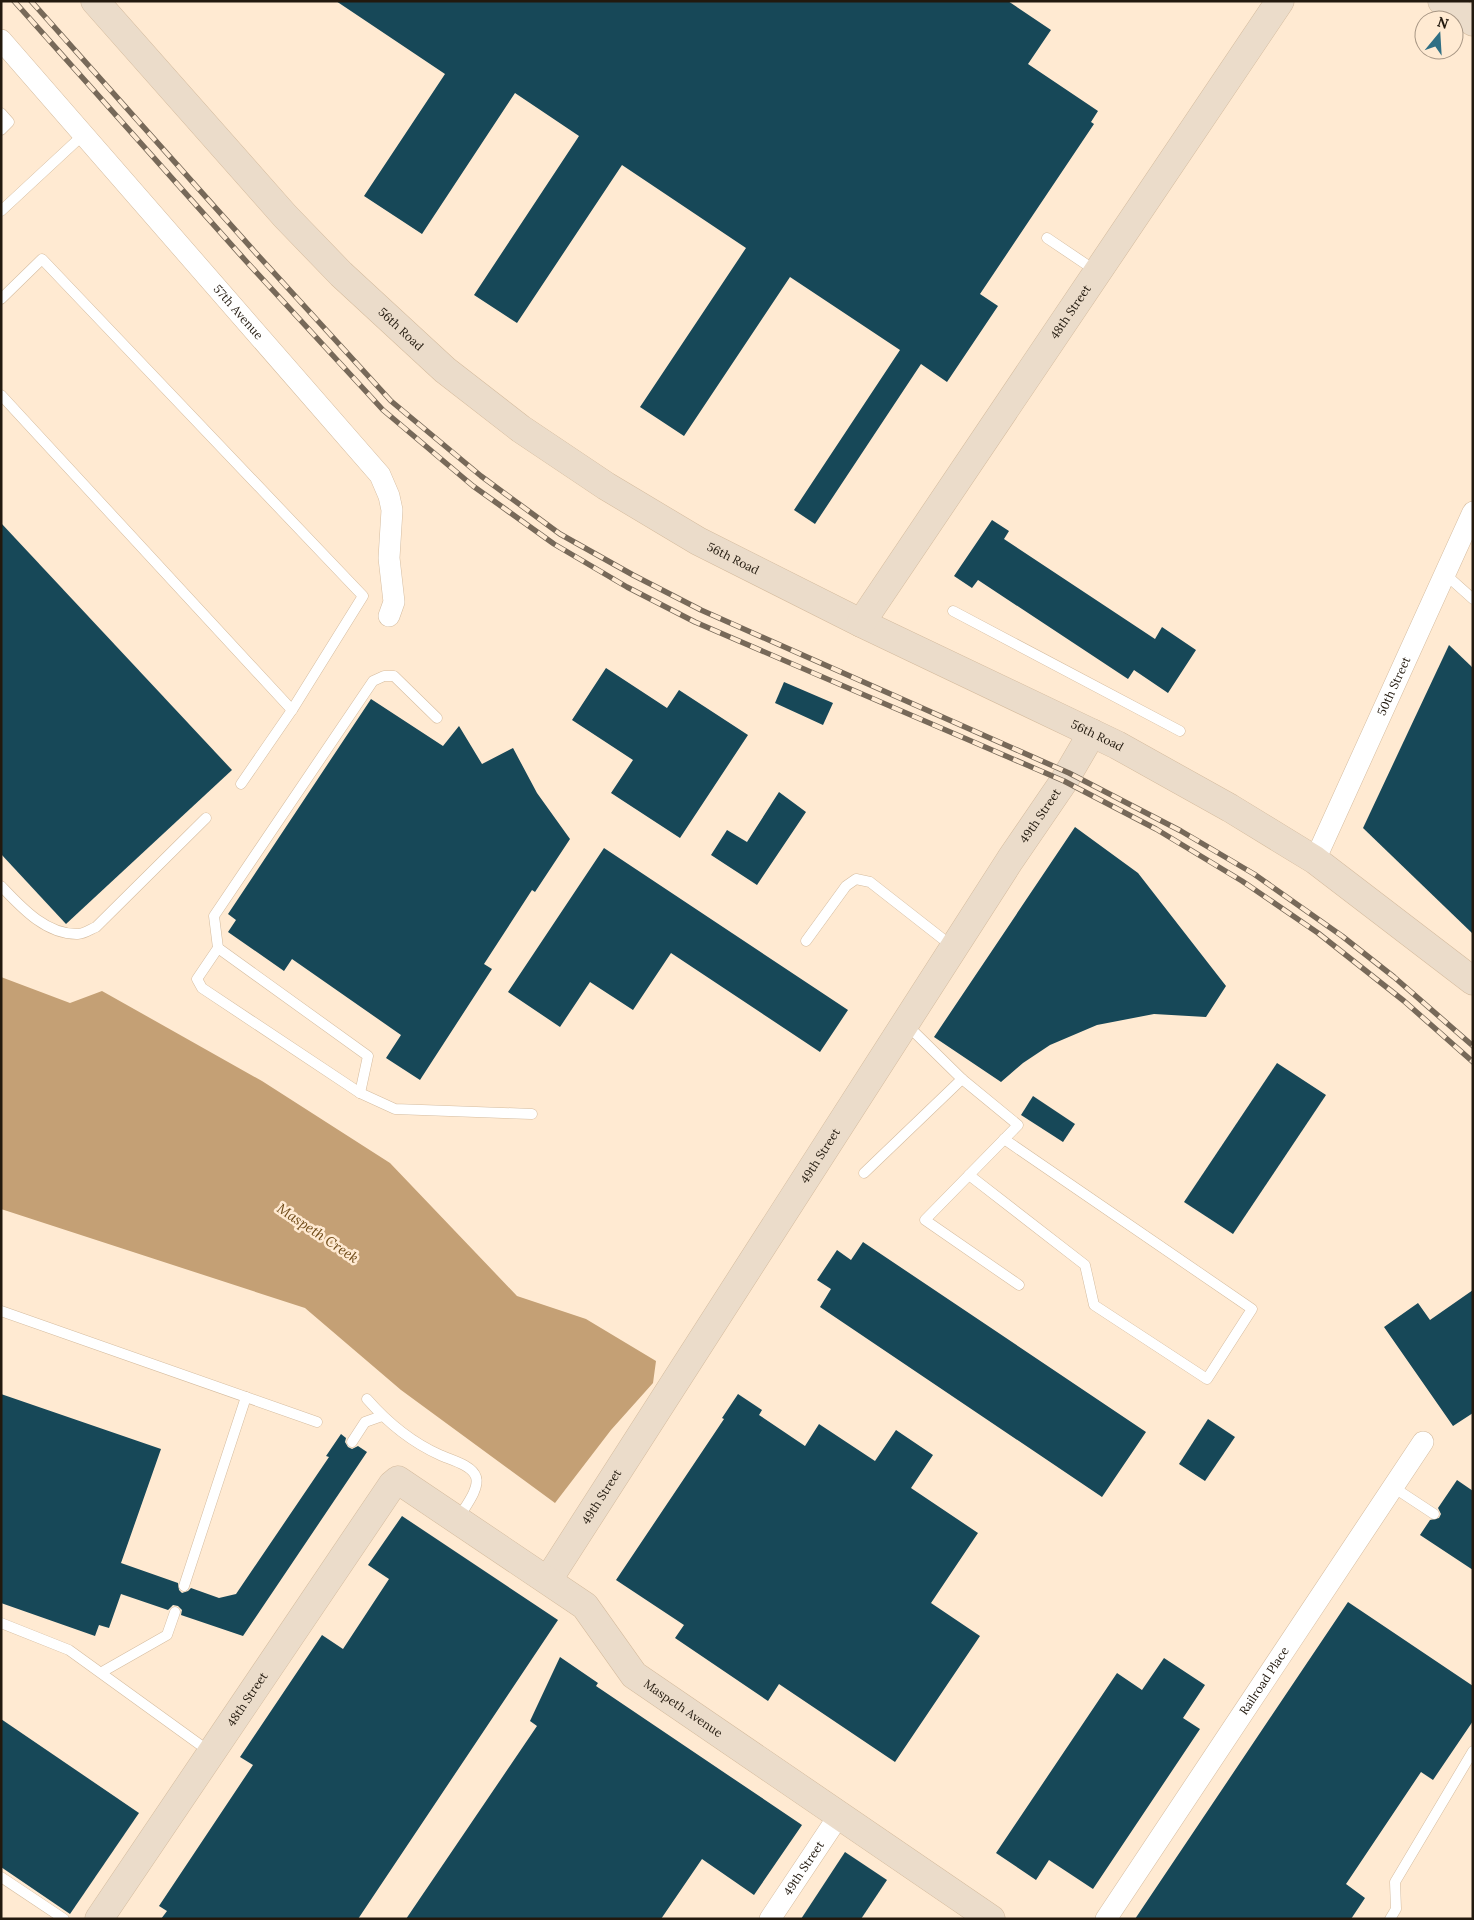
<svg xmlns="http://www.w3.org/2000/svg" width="1474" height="1920" font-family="Lora,serif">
<rect width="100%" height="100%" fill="#ffead2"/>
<polygon fill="#c4a075" points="1,977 70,1003 102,991 262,1081 390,1163 517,1296 586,1319 656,1361 653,1383 611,1430 555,1503 401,1390 305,1308 1,1209"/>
<g fill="#174858">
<polygon points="336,1 1008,1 1051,30 1028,64 1098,111 1091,122 1094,124 980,294 998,306 947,382 921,364 815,524 794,510 900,350 790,277 684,436 640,407 746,248 622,165 517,323 474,295 579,136 515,93 422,234 364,196 445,74"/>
<polygon points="992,520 1009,531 1004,539 1155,639 1162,627 1196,650 1168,693 1134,670 1128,679 978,580 972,588 954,576"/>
<polygon points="1,523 232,770 66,924 1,854"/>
<polygon points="1449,645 1473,668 1473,934 1363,828"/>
<polygon points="606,668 667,708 679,690 748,735 680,838 611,793 633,760 572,720"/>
<polygon points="784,682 833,703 823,725 775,703"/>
<polygon points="371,699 443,746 459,726 482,764 513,748 537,793 570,839 535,892 532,890 484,964 492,969 420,1080 386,1058 401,1035 292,959 284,971 228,932 236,920 228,914"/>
<polygon points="779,792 806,812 757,885 711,855 727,830 747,842"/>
<polygon points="1075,827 1138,873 1226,986 1206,1017 1154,1014 1097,1025 1050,1045 1023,1063 1001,1082 934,1037"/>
<polygon points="604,848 848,1010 820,1052 671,953 633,1010 590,982 560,1027 508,992"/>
<polygon points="1277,1063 1326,1095 1233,1234 1184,1202"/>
<polygon points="1033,1096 1075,1124 1063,1142 1021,1115"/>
<polygon points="863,1242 1146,1432 1102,1497 820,1307 831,1289 817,1280 837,1250 851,1260"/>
<polygon points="1473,1290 1473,1413 1453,1426 1384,1327 1418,1303 1430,1320"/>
<polygon points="1,1394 161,1449 121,1563 178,1583 179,1590 182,1593 188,1591 191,1588 219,1598 236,1594 329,1457 326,1456 341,1434 346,1438 345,1442 348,1447 352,1449 358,1446 367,1452 243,1636 181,1615 182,1610 178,1606 173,1605 168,1610 121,1594 109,1628 99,1625 95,1636 1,1603"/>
<polygon points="738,1394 762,1410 759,1415 805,1446 819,1424 875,1461 896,1430 933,1455 911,1488 978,1533 931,1603 980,1636 895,1762 779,1684 768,1701 675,1638 684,1625 616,1580 724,1419 722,1418"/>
<polygon points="1208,1419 1235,1437 1205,1481 1179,1464"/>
<polygon points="1457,1480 1473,1491 1473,1570 1420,1535 1430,1520 1439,1518 1441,1514 1438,1508"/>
<polygon points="402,1516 558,1620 358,1919 161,1919 167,1911 159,1906 253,1765 240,1757 322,1635 343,1649 389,1579 368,1565"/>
<polygon points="1348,1602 1473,1686 1473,1721 1433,1780 1421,1772 1346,1884 1365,1898 1351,1919 1135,1919"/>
<polygon points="560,1657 598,1683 596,1686 802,1825 754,1895 702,1859 661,1919 406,1919 537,1726 530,1721"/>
<polygon points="1164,1658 1205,1685 1183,1718 1200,1729 1093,1889 1049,1860 1036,1880 996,1853 1117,1673 1142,1690"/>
<polygon points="1,1719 139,1813 70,1914 1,1867"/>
<polygon points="845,1852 887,1880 861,1919 801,1919"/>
</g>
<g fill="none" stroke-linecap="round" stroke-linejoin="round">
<g stroke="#d5bc9f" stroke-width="11">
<g id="lane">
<polyline points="1,113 9,122 1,130"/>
<polyline points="1,211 84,134"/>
<polyline points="1047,238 1096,271"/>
<polyline points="1,299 42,259 363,596 292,710 241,784"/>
<polyline points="1,395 292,710"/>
<polyline points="1445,574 1473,599"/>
<polyline points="953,611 1180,731"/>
<polyline points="437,718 394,676 384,676 373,681 214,916 218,948 197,979 202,988 360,1093 395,1109 532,1114"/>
<path d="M 1,886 C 21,907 46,935 78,934 C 84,934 91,929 96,927 L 206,818"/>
<polyline points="806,941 846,886 856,879 870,882 953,947"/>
<polyline points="218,948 368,1056 360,1093"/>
<polyline points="962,1079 1018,1125 925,1220 1019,1285"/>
<polyline points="864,1173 962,1079 906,1024"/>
<polyline points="969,1175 1085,1265 1094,1305 1207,1379 1252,1309 1004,1139"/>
<polyline points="1,1311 317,1422"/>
<path d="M 367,1399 C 388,1423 411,1442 440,1455 C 451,1460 472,1465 476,1477 C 480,1489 464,1508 458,1519"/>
<polyline points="352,1442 365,1422 382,1416"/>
<polyline points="1393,1487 1434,1514"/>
<polyline points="184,1586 246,1397"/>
<polyline points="1,1623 69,1650 210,1752"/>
<polyline points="102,1672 167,1635 175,1612"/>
<polyline points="1,1877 64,1919"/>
<polyline points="1390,1919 1396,1909 1395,1882 1473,1751"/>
</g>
</g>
<g stroke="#d5bc9f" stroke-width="22">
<g id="street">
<path id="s1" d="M 1,40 L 380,475 L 389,496 L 392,510 L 389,558 L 394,602 L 389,616"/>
<path id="s2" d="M 1315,860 L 1473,512"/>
<path id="s3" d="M 770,1919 L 838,1817"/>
<path id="s4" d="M 1106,1919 L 1423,1442"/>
</g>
</g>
<g stroke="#d5bc9f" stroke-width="29">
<g id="secondary">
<path id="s5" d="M 95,1 L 285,216 L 341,274 L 445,370 L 521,429 L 606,486 L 698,541 L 861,623 L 1117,745 L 1230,808 L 1315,860 L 1473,981"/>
<polyline points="1442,1 1473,22"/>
<path id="s6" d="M 861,623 L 1280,1"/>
<path id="s7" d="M 548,1580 L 1010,860 L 1064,781 L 1092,733"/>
<path id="s8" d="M 99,1919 L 392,1485 L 398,1480 L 585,1606 L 634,1675 L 991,1919"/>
</g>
</g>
<use href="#lane" stroke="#fff" stroke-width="10"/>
<use href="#street" stroke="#fff" stroke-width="21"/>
<use href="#secondary" stroke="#ebdcca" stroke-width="28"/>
<g stroke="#776959" stroke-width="5.5">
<g id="rail">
<polyline points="14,1 245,260 383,410 473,486 554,544 627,587 695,622 1064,781 1156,829 1242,881 1318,933 1404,1001 1473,1062"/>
<polyline points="31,1 254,251 391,401 481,476 560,534 633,575 701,610 1069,773 1181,831 1254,874 1342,936 1394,977 1473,1046"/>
</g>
</g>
<use href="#rail" stroke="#ffead2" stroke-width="4" stroke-dasharray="11" stroke-linecap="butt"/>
</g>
<g text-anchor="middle" stroke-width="5" stroke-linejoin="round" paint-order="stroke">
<g font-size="12" fill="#22190e" stroke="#ffead2">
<text dy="4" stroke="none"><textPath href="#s1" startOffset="361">57th Avenue</textPath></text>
<text dy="4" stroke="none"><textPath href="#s6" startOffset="375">48th Street</textPath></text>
<text dy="4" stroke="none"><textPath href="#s5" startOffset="449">56th Road</textPath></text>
<text dy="4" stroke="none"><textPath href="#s5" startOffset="854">56th Road</textPath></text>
<text dy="4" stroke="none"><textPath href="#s2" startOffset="191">50th Street</textPath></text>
<text dy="4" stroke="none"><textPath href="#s5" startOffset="1259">56th Road</textPath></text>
<text dy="4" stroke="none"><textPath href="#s7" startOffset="909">49th Street</textPath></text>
<text dy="4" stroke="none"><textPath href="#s7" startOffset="504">49th Street</textPath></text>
<text dy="4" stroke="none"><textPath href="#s7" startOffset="99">49th Street</textPath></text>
<text dy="4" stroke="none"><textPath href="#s4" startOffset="286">Railroad Place</textPath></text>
<text dy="4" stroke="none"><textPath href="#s8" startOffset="265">48th Street</textPath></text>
<text dy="4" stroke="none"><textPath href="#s8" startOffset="901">Maspeth Avenue</textPath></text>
<text dy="4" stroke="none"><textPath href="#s3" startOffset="61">49th Street</textPath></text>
</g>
<g font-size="14" font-style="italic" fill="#6f4a17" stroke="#ffead2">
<text transform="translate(318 1233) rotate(34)" y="5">Maspeth Creek</text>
</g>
</g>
<rect width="1474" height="1920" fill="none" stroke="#22190e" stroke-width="5"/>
<g transform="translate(1439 35) rotate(18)"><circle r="24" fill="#ffead2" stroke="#a79684"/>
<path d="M0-4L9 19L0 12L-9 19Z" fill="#306f84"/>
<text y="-8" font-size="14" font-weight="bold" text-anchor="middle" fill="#22190e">N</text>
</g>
</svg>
